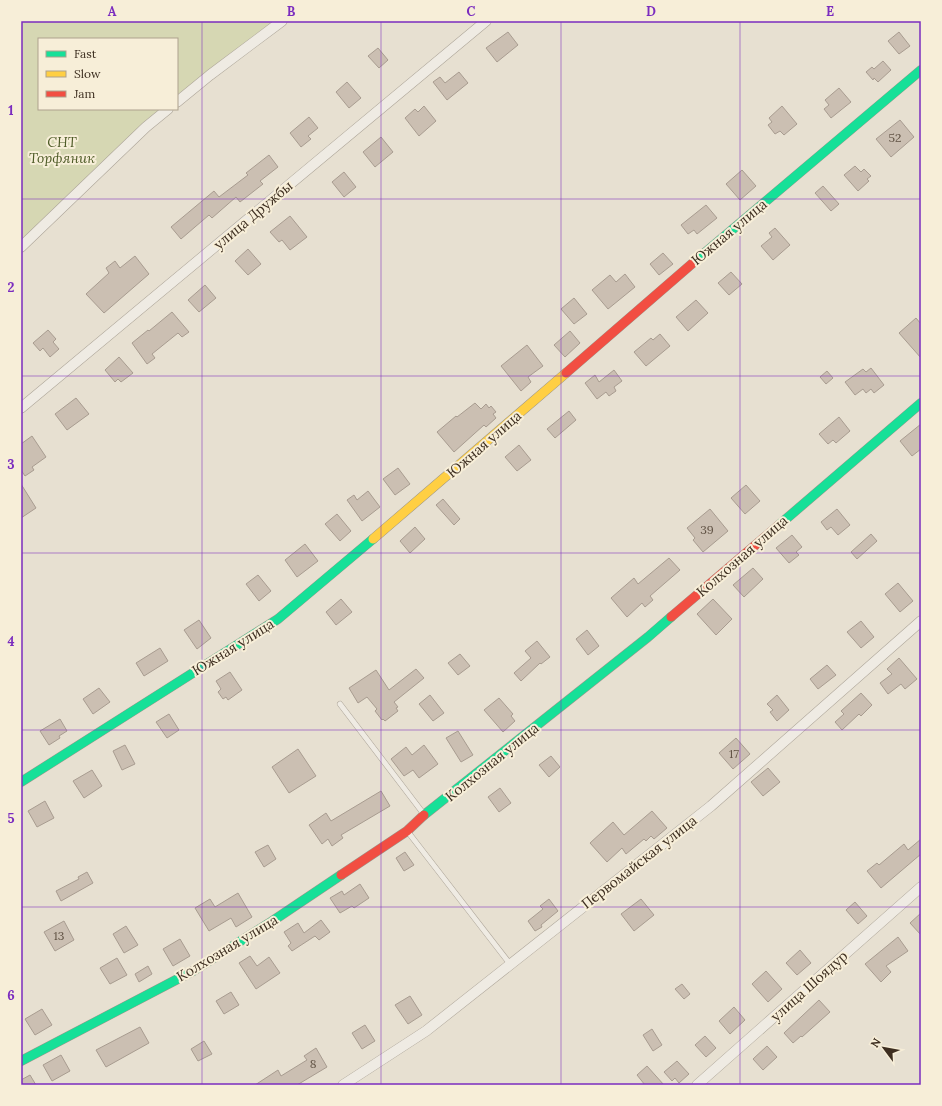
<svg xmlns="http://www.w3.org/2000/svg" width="942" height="1106" font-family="Lora,serif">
<rect width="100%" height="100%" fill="#e7e0d1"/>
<polygon fill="#d6d7b3" points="21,21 282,21 177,102 177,39 39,39 39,109 168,109 21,247"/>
<g fill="#cbbfb2" stroke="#a89c90">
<polygon points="508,32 518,45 497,62 486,48"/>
<polygon points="899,32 910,46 899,54 888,41"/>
<polygon points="378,48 388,60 379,68 368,56"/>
<polygon points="883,61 891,70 878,82 874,78 873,80 866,72 872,67 874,69"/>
<polygon points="459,72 468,83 447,100 433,82 440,77 445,83"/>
<polygon points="347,82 361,98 349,108 336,92"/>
<polygon points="839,88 851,102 831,118 824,109 829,105 825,100"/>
<polygon points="424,106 436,121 419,136 405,118 415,109 418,112"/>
<polygon points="782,106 797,124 784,135 780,131 775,134 768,125 772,122 769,118"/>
<polygon points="309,117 318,128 308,136 311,139 301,147 290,133"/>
<polygon points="900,120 914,137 891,157 876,139"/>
<polygon points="381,137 393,152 375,167 363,152"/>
<polygon points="269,155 278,167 260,181 263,184 240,202 236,197 212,218 209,215 181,239 171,227 214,191 219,197 248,175 246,173"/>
<polygon points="855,166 861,172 864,169 871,176 867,179 869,181 858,191 844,175"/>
<polygon points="742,170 756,186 740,200 726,184"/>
<polygon points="344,172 356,187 344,197 332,182"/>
<polygon points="823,186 839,204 831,211 815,193"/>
<polygon points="706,205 717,218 697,234 694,230 688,234 681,225"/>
<polygon points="290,216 307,237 290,250 282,240 279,242 270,232"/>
<polygon points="775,228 790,245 773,260 761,246 772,237 769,233"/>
<polygon points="248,249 261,264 248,275 235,261"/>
<polygon points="663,253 673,264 659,275 650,264"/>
<polygon points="135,256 149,274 104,313 86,294 109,273 106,268 115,261 120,268"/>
<polygon points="731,272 742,284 729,295 718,283"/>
<polygon points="625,274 635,287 608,309 592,290 610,275 616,282"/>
<polygon points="205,285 216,298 199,312 188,300"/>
<polygon points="574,298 587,314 574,324 561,309"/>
<polygon points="696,300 708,313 688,331 676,317"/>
<polygon points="172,312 189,332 182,337 178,333 152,354 155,358 147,364 132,343 148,330 149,331"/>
<polygon points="916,318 921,324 921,358 899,333"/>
<polygon points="48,330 56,339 53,342 59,349 50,357 43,348 40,351 33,343"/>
<polygon points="570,331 580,343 565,357 554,345"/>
<polygon points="660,334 670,346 646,366 634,352 651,338 653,340"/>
<polygon points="527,345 543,366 528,377 531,382 521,391 501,366"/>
<polygon points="119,357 133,373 121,382 118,379 115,382 105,370"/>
<polygon points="871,368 884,385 874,393 871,389 866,393 863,389 855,395 845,382 863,369 866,372"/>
<polygon points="614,370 622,381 614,387 616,391 609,396 606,392 597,399 585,383 595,375 599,382"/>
<polygon points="827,371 833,378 826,384 820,377"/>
<polygon points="76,398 89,414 67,430 55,414"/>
<polygon points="475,403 481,409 486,404 489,408 491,406 496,412 493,414 496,418 486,427 484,425 454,452 437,432 456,416 457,417"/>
<polygon points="569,411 576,420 555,438 547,429"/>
<polygon points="839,417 850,431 836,443 833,440 828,444 819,434"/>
<polygon points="921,424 921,449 912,456 900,441"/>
<polygon points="32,436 46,457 32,467 34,470 25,476 21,470 21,444"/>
<polygon points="519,445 531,460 517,471 505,457"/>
<polygon points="398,468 410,484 395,495 383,479"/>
<polygon points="21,484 36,508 21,518"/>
<polygon points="746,485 760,501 745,514 731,498"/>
<polygon points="368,491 380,507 362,521 347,500 354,495 357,500"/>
<polygon points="443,499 460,519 454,525 436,505"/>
<polygon points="710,509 728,531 703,552 693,540 695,538 687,528"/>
<polygon points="837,509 850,525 838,535 831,527 827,530 821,522"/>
<polygon points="337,514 351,531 340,541 325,524"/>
<polygon points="415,527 425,539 410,553 400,541"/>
<polygon points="871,534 877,541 857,559 851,552"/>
<polygon points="792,535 802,547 796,552 799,555 789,563 776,548"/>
<polygon points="305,544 318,561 297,577 285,560"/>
<polygon points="669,558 680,570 650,596 653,600 645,607 642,603 627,617 611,598 634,578 638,584"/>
<polygon points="753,568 763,579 744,597 733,585"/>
<polygon points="258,575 271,591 259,601 246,584"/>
<polygon points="898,583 913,601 900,612 885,594"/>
<polygon points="341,599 352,612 336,625 326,612"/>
<polygon points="713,599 732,619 716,635 697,614"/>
<polygon points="199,620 211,638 197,649 184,630"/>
<polygon points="861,621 874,637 861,648 847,632"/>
<polygon points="587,630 599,646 588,655 576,639"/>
<polygon points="537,641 550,657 541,664 540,663 521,681 514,673 531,658 525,651"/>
<polygon points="160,648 168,661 144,676 136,663"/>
<polygon points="460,654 470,666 458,675 448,663"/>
<polygon points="899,658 917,679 905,689 901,684 888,694 880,683 892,674 887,669"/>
<polygon points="827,665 836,675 818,689 810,679"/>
<polygon points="416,669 424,678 394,702 398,707 396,708 398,711 385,721 383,719 382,720 375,711 377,709 367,697 358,703 349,688 376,670 389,690"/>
<polygon points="230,672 242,690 228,700 226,697 223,699 218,692 221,689 216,681"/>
<polygon points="99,688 110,702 93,714 83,699"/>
<polygon points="861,693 872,705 861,716 859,714 842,730 835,722 844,714 841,711"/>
<polygon points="430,695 444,713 433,721 419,704"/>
<polygon points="777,695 789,710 777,721 770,712 773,710 767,704"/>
<polygon points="499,698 513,714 511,716 515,721 503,732 484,710"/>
<polygon points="169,714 179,730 167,738 156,722"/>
<polygon points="60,719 67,731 59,736 60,738 49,745 40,731"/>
<polygon points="458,731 473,755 461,762 446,738"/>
<polygon points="736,738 750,754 733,769 719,753"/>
<polygon points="125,745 135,764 122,770 113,751"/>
<polygon points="424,745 438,764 419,778 413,770 404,776 391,759 406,747 412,755"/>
<polygon points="298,749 316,776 289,793 272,767"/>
<polygon points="551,756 560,767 549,777 539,765"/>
<polygon points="768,768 780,782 763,796 751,782"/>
<polygon points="92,770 102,786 84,798 73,781"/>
<polygon points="500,788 511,803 499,812 488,797"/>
<polygon points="381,791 390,806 341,835 343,838 332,846 328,839 322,844 309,825 326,813 331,821"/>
<polygon points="45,801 54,818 37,827 28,811"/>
<polygon points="652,811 667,828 654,839 651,836 646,841 644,839 626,854 622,848 607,862 590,843 613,822 624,835"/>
<polygon points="921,839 921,854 881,888 867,871 877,863 879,865 904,844 908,850"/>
<polygon points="268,845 276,859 264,867 255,852"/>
<polygon points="405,852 414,865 404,871 396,858"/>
<polygon points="87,872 93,883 61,901 56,891 79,879 78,877"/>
<polygon points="360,884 369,898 354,908 352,906 340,913 330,898 342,891 344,895"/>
<polygon points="238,893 252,917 236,927 231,918 209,931 195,908 210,899 215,907"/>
<polygon points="549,899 558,911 541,925 542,927 535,931 528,921 543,909 540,906"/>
<polygon points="641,899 654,915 634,931 621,914"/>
<polygon points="855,902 867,916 858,924 846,910"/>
<polygon points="921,913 921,935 910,923"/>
<polygon points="321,920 330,932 319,940 315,936 292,951 288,946 291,943 284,932 298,923 304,933"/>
<polygon points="64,921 74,940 55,951 44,932"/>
<polygon points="126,926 138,945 124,953 113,934"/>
<polygon points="898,937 908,951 886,966 891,972 881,982 865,964"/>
<polygon points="180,939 190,956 173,966 163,949"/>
<polygon points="800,950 811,963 797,975 786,963"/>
<polygon points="250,956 257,966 269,957 280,973 256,989 239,963"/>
<polygon points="117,958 127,975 110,984 100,968"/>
<polygon points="148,966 152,974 139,982 135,974"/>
<polygon points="766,971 782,989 768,1002 752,984"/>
<polygon points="682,984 690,994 684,999 675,989"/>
<polygon points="231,992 239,1005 224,1014 216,1001"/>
<polygon points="410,996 422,1015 408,1024 395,1005"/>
<polygon points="819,1000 830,1012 802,1037 801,1036 793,1043 784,1033"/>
<polygon points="734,1007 745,1020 730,1034 719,1021"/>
<polygon points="42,1009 52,1025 35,1035 25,1019"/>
<polygon points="365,1025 375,1041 362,1049 352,1033"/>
<polygon points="140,1027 149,1043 106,1067 96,1050"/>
<polygon points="652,1029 662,1045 653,1051 643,1035"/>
<polygon points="705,1036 716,1048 706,1057 695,1045"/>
<polygon points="204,1041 212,1054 198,1061 191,1049"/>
<polygon points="767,1046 777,1057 763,1070 753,1059"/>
<polygon points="316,1048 327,1067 297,1085 255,1085 278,1070 281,1076 307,1060 304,1056"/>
<polygon points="61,1055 70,1071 52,1081 43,1065"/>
<polygon points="677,1061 689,1074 679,1083 675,1078 672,1081 664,1072"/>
<polygon points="647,1066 664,1085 645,1085 637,1075"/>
<polygon points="30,1075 36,1085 21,1085 21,1080"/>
</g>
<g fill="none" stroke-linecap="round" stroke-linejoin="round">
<g stroke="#ada599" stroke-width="6">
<g id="lane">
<polyline points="340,704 423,813"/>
<polyline points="408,832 510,964"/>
</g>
</g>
<g stroke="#ada599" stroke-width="11">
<g id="street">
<polyline points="177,102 210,75 282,21"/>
<polyline points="21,247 146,127 168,109"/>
<polyline points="21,408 486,21"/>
<polyline points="343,1085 426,1031 711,806 921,621"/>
<polyline points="697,1085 921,887"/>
</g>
</g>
<g stroke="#9c958a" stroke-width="10">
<g id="fast">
<polyline points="694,262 921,70"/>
<polyline points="779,525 921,403"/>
<polyline points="21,782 278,619 373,539"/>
<polyline points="424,815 648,637 671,617"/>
<polyline points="21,1061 193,971 271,922 341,875"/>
</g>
</g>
<g stroke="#9c958a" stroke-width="10">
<polyline id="slow" points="373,539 566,373"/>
</g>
<g stroke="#9c958a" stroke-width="10">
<g id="jam">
<polyline points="566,373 694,262"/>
<polyline points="671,617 779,525"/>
<polyline points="341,875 407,831 424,815"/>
</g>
</g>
<use href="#lane" stroke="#efebe3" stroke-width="5"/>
<use href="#street" stroke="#efebe3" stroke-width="10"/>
<use href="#fast" stroke="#16e098" stroke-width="9"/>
<use href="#slow" stroke="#ffcf43" stroke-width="9"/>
<use href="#jam" stroke="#f24e42" stroke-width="9"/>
</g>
<path fill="none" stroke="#7b2cbf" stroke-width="1" stroke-opacity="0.55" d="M 202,21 L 202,1085M 381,21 L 381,1085M 561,21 L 561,1085M 740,21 L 740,1085M 21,199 L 921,199M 21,376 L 921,376M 21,553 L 921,553M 21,730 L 921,730M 21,907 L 921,907"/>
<g text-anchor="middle" stroke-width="4" stroke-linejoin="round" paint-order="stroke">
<g font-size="12" fill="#605244">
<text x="895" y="142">52</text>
<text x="707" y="534">39</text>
<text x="734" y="758">17</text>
<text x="59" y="940">13</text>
<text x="313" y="1068">8</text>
</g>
<g font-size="14" font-style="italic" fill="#4d5a26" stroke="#f7eed8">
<text x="62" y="147">СНТ<tspan x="62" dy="16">Торфяник</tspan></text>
</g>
<g font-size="14" fill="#3d2e20" stroke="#f7eed8">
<text transform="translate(253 215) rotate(-40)" y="5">улица Дружбы</text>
<text transform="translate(729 232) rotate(-40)" y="5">Южная улица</text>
<text transform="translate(484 444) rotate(-41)" y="5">Южная улица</text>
<text transform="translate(742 556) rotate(-41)" y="5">Колхозная улица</text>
<text transform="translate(233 647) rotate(-32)" y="5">Южная улица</text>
<text transform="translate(492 762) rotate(-39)" y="5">Колхозная улица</text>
<text transform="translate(639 862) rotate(-38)" y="5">Первомайская улица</text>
<text transform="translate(227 948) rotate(-31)" y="5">Колхозная улица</text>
<text transform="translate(809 986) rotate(-42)" y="5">улица Шоядур</text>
</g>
</g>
<rect width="942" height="1106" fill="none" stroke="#f7eed8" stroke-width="44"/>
<rect x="38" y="38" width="140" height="72" fill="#f7eed8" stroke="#ada18e"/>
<rect x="46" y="51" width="20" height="6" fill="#16e098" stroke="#ada18e"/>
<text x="74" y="58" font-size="12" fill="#3d2e20">Fast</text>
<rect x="46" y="71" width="20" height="6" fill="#ffcf43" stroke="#ada18e"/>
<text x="74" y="78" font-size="12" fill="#3d2e20">Slow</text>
<rect x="46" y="91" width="20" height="6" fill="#f24e42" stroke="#ada18e"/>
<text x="74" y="98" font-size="12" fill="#3d2e20">Jam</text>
<g transform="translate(884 1048) rotate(302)" stroke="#f7eed8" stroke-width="3" paint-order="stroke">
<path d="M0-3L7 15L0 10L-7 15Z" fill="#3d2e20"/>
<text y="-6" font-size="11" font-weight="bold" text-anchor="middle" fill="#3d2e20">N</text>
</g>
<rect x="22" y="22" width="898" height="1062" fill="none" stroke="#7b2cbf" stroke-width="1.5"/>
<g font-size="13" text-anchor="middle" font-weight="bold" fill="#7b2cbf">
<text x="112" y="16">A</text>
<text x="291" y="16">B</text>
<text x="471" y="16">C</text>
<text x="651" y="16">D</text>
<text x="830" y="16">E</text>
<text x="11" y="115">1</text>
<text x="11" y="292">2</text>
<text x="11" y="469">3</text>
<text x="11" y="646">4</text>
<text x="11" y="823">5</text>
<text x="11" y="1000">6</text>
</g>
</svg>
